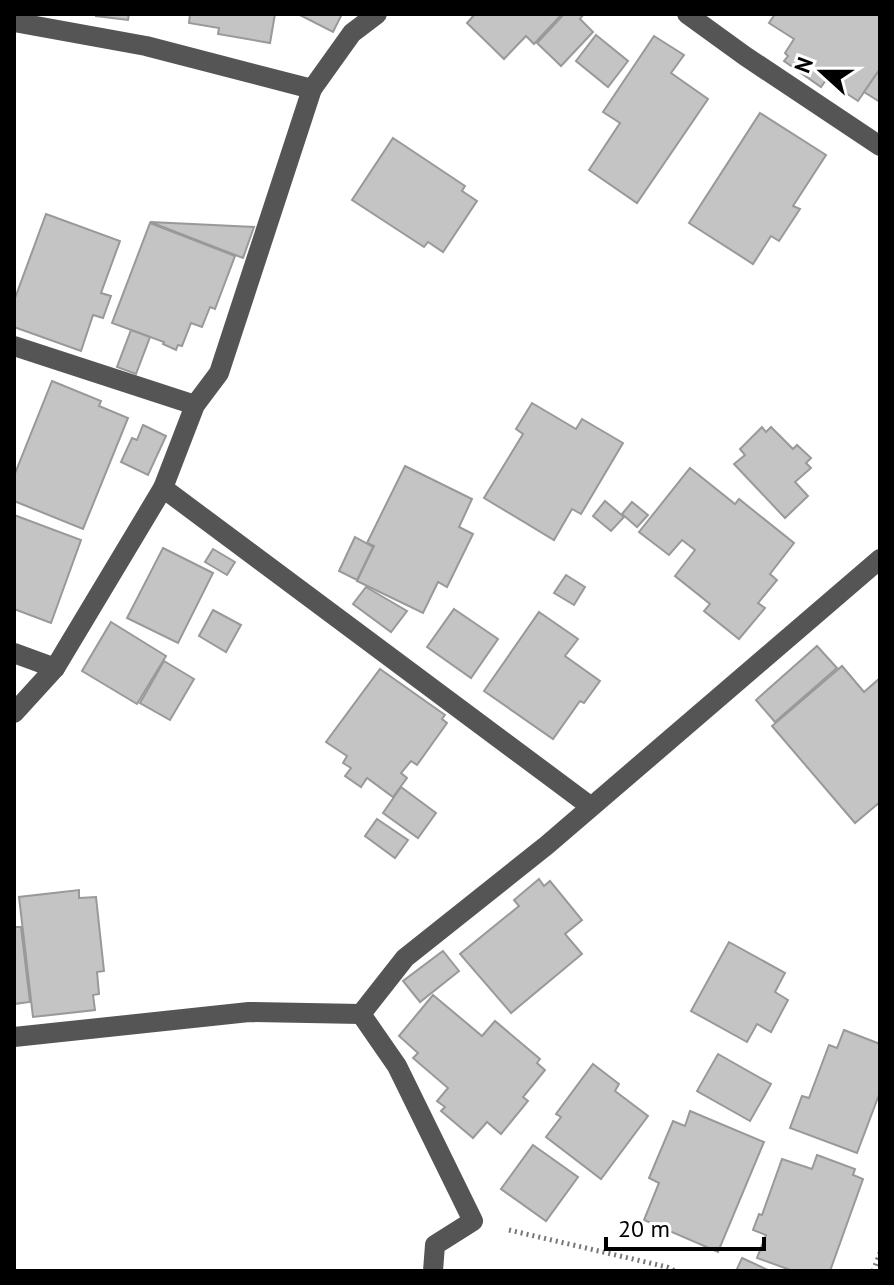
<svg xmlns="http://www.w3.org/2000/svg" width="894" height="1285" font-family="'PT Sans',sans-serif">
<rect width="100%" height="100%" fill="#fff"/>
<g fill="#c4c4c4" stroke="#999" stroke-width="2">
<polygon points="96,14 129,14 128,20 96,16"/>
<polygon points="190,14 275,14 270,43 218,34 219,28 189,23"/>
<polygon points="298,14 342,14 333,32"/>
<polygon points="475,14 562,14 534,44 526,36 504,59 467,23"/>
<polygon points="564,14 584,14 580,19 593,32 561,66 537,43"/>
<polygon points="775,14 880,14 880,69 858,101 826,80 821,87 784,61 788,56 785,53 794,39 769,23"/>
<polygon points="596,35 628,61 608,87 576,61"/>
<polygon points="654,36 684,55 671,73 708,99 637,203 589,170 620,123 603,112"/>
<polygon points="880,69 880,102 864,92"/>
<polygon points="760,113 826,155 793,206 800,209 779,241 771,236 753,264 689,223"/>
<polygon points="393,138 465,186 462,191 477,201 443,252 428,242 424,247 352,200"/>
<polygon points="46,214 120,241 101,293 111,296 103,318 93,315 81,351 14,327 14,301"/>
<polygon points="150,222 254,227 243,258"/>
<polygon points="150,223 235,256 215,309 210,307 202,327 191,323 182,346 178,345 176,350 163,344 164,342 112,323"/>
<polygon points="131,330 150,337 136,374 117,367"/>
<polygon points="52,381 101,401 99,406 128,418 83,529 14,501 14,476"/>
<polygon points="532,403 576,429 582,419 623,443 581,514 572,509 554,540 484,498 523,434 516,429"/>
<polygon points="143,425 166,436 148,475 121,462 132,438 137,440"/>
<polygon points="762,427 766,432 771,427 793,449 797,445 811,458 806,463 811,468 795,482 808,496 785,518 734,464 745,455 740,449"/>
<polygon points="405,466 472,499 459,527 473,534 447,587 438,582 423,613 357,581 374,546 367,543"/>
<polygon points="690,468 735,504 739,499 794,543 770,574 777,580 758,603 765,608 739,639 704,611 710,604 675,576 695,550 682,540 669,555 639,532"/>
<polygon points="605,501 624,517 611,531 593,516"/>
<polygon points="632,502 648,515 637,527 622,514"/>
<polygon points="14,515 81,540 51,623 14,609"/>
<polygon points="355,537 373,547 357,580 339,571"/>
<polygon points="163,548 213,573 178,643 127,618"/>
<polygon points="213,549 235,562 227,575 205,562"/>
<polygon points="566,575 585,587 574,605 554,593"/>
<polygon points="366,587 407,611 391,632 353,604"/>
<polygon points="454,609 498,639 471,678 427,647"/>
<polygon points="213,610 241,625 226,652 199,636"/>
<polygon points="539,612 578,639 565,656 600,681 584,703 580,701 553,739 484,691"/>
<polygon points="111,622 166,656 137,704 82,671"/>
<polygon points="817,646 837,668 775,722 756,700"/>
<polygon points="164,661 194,679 170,720 140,703"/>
<polygon points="842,666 864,692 880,678 880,802 855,823 772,726"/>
<polygon points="380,669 445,715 442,719 447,723 417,765 411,761 401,773 407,778 393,797 367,778 361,787 345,776 351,768 343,763 347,756 326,742"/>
<polygon points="401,787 436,813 418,838 383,813"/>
<polygon points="377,819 408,840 395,858 365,836"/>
<polygon points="539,879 544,886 550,881 582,920 565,934 582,954 511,1013 460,954 519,906 514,900"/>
<polygon points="79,890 79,898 96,897 104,971 97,972 99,994 93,995 95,1010 33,1017 19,897"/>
<polygon points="14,927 21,927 30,1002 14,1004"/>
<polygon points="729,942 785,973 775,992 788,1000 771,1032 757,1024 747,1042 691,1011"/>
<polygon points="443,951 459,971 420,1002 403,981"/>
<polygon points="433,995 482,1036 495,1021 540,1059 537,1063 545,1070 523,1097 528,1101 501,1134 487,1122 473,1138 441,1111 445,1107 437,1101 448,1088 413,1058 418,1053 399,1036"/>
<polygon points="844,1030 880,1044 880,1092 857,1153 790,1128 802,1096 809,1098 829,1045 837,1048"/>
<polygon points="718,1054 771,1084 750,1121 697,1091"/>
<polygon points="593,1064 619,1084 615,1091 648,1116 601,1179 546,1137 561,1117 556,1114"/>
<polygon points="690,1111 764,1142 718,1252 644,1220 659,1183 649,1178 673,1121 685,1126"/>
<polygon points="533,1145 578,1177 546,1221 501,1189"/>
<polygon points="817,1155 855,1169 853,1175 863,1179 830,1271 793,1271 757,1258 766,1235 753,1230 759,1214 762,1215 782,1159 812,1169"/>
<polygon points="742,1258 770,1271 736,1271"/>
</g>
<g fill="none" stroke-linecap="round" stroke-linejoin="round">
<g stroke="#777" stroke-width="5" stroke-dasharray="2 4" stroke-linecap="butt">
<polyline points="509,1230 667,1267 675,1271"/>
<polyline points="873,1271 880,1253"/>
</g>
<g stroke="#555" stroke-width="20">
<polyline points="687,14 745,56 880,146"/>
<polyline points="14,22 146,46 312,89 352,33 377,14"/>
<polyline points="14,346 195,405"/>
<polyline points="163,488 590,806"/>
<polyline points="14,653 55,668"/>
<polyline points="14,713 55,668 163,488 195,405 219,373 312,89"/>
<polyline points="361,1014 397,1066 473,1221 435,1245 433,1271"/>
<polyline points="14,1037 249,1012 361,1014 405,958 547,845 880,559"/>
</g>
</g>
<rect width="894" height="1285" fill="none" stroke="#000000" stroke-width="32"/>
<g transform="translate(822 72) rotate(291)" stroke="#ffffff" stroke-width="6" paint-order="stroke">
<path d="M0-6L14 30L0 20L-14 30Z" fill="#000000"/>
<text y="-12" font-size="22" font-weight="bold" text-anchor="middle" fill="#000000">N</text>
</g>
<path d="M606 1237v12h158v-12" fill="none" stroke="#000000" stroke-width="4"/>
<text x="618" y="1237" font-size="24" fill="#000000" stroke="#ffffff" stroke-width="6" paint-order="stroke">20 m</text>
</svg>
